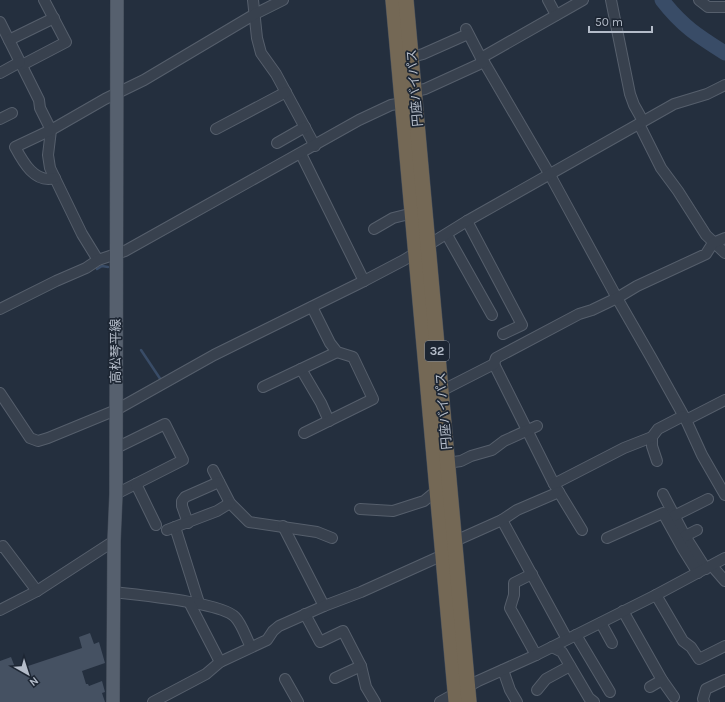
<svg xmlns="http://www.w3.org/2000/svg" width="725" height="702" font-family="Karla,'Noto Sans JP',sans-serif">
<rect width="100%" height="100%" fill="#242f3e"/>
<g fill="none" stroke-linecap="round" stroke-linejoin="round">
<g stroke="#394c67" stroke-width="2.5">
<polyline points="97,269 102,266 108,267"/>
<polyline points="141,350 161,380"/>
</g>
<path stroke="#394c67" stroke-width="15" d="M 662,0 C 682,26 698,36 725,53"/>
</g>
<polygon fill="#455162" points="90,633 94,644 99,642 105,663 82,671 86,684 88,684 89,686 102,681 105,692 102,693 105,702 0,702 0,661 11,657 16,670 82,648 79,637"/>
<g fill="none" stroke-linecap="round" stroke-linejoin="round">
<g stroke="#565f6c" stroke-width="12">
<g id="minor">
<polyline points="253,0 257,38 261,53 276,74 315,146"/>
<polyline points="548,0 556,15"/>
<polyline points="611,0 630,94 634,105 643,121"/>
<polyline points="699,0 708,7 725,7"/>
<polyline points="0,22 39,100 40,108 51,130 48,155 50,168 82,234 98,260"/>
<polyline points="466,29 481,58"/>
<polyline points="9,40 54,18"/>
<polyline points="412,57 423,54 468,34"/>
<polyline points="484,62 550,175 617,298 652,359 686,420 702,455 725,495"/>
<polyline points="22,65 66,42 44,0"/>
<polyline points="0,73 20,62"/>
<polyline points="415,91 425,89 484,62 481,58 583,0"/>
<polyline points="0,119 12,113"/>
<polyline points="639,124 661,168 678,191 706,235 725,253"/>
<polyline points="216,129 286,92"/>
<polyline points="277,143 305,127"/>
<polyline points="301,154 364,281"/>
<path d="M 55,178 C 35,184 23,162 15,147 L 51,130 L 105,99 L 144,80 L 255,14 L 283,0"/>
<polyline points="467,221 522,325 503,334"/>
<polyline points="374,229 393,218 413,213"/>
<polyline points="447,235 492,315"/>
<polyline points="0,309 56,281 86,268 98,260 125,251 359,120 391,105 403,103"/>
<polyline points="494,364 554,484 582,530"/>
<polyline points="301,369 321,403 329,421"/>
<polyline points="263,387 337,352"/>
<polyline points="441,391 494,364 496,358 579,314 592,310 617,298 637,286 706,254 713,243 725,238"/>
<polyline points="0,393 30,438 38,441 48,438 116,410 214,355 364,281 404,260 467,221 674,104 707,94 725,85"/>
<polyline points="686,420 725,400"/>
<polyline points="304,433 373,399 353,357 337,352 330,343 312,307"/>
<polyline points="652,437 652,446 657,461"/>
<polyline points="116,448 165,424 183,460 116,494"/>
<polyline points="447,463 461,461 471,456 492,450 504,441 537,426"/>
<polyline points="213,470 230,503 249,522 317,532 332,538"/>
<polyline points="136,484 156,525"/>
<polyline points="554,484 624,448 652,437 658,429 683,416"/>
<polyline points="663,494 685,536 706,569"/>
<polyline points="360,509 393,511 424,501 436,491"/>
<polyline points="674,516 708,499"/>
<polyline points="502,520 567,639"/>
<polyline points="188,523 182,506 182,501 185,497 219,482"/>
<polyline points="283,526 324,606"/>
<polyline points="175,527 199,603"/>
<polyline points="167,530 217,511 230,503"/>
<polyline points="685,536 697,530"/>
<polyline points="607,538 663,513 683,549 698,573"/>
<polyline points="455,541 502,520 517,510 559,492"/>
<polyline points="0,547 3,546 37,591"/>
<polyline points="712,566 725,581"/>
<polyline points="532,574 514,583 514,595 510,608 536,655"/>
<path d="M 113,592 C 137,595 221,602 235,617 C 242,624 246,638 251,647"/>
<polyline points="656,595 683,641 691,647 699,659 725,646"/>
<polyline points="189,602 220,662"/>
<polyline points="0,610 37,591 114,541"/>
<polyline points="623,611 662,680 674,697"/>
<polyline points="305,614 320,642 343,631 361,666 366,687 375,702"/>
<polyline points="601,623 612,643"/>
<polyline points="576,635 610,692"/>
<polyline points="552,647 562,652 589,698 594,702"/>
<polyline points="503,670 510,690 517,702"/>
<polyline points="335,678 361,666"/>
<polyline points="285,679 298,702"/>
<polyline points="650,687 662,680"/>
<polyline points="537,690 546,679 570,666"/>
<polyline points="153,702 206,674 220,662 267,640 273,631 279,626 324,606 361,592 443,555"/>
<polyline points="440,702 478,681 536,655 656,595 725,558"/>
<polyline points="704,702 703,699 706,689 725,680"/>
</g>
</g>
<g stroke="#414a57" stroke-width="14">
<polyline id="major" points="113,702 114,541 116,494 117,0"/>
</g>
<g stroke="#434c59" stroke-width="16">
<g id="highway">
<polyline points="393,0 456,702"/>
<polyline points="406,0 469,702"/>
</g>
</g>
<use href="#minor" stroke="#38414e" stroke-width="10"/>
<use href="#major" stroke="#56606e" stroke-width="13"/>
<use href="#highway" stroke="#746855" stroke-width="15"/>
</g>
<g text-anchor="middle" stroke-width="3.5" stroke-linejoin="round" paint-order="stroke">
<rect fill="#1d2633" stroke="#878f9c" stroke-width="1" x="425" y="341" width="24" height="20" rx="3"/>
<g font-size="12" font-weight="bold" fill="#b4bcc9">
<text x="437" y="355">32</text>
</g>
<g font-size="13" fill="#b4bcc9" stroke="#1d2633">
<text transform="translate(414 88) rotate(-95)" y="5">円座バイパス</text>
<text transform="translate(115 351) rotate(-90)" y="5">高松琴平線</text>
<text transform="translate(443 411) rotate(-95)" y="5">円座バイパス</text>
</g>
</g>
<g transform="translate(28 674) rotate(141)" stroke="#1d2633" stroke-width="3" paint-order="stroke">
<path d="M0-3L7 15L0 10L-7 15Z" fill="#b4bcc9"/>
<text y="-6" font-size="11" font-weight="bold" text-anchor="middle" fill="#b4bcc9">N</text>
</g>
<path d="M589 26v6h63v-6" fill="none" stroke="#b4bcc9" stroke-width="2"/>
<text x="595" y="26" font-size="12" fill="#b4bcc9" stroke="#1d2633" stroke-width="3" paint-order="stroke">50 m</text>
</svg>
